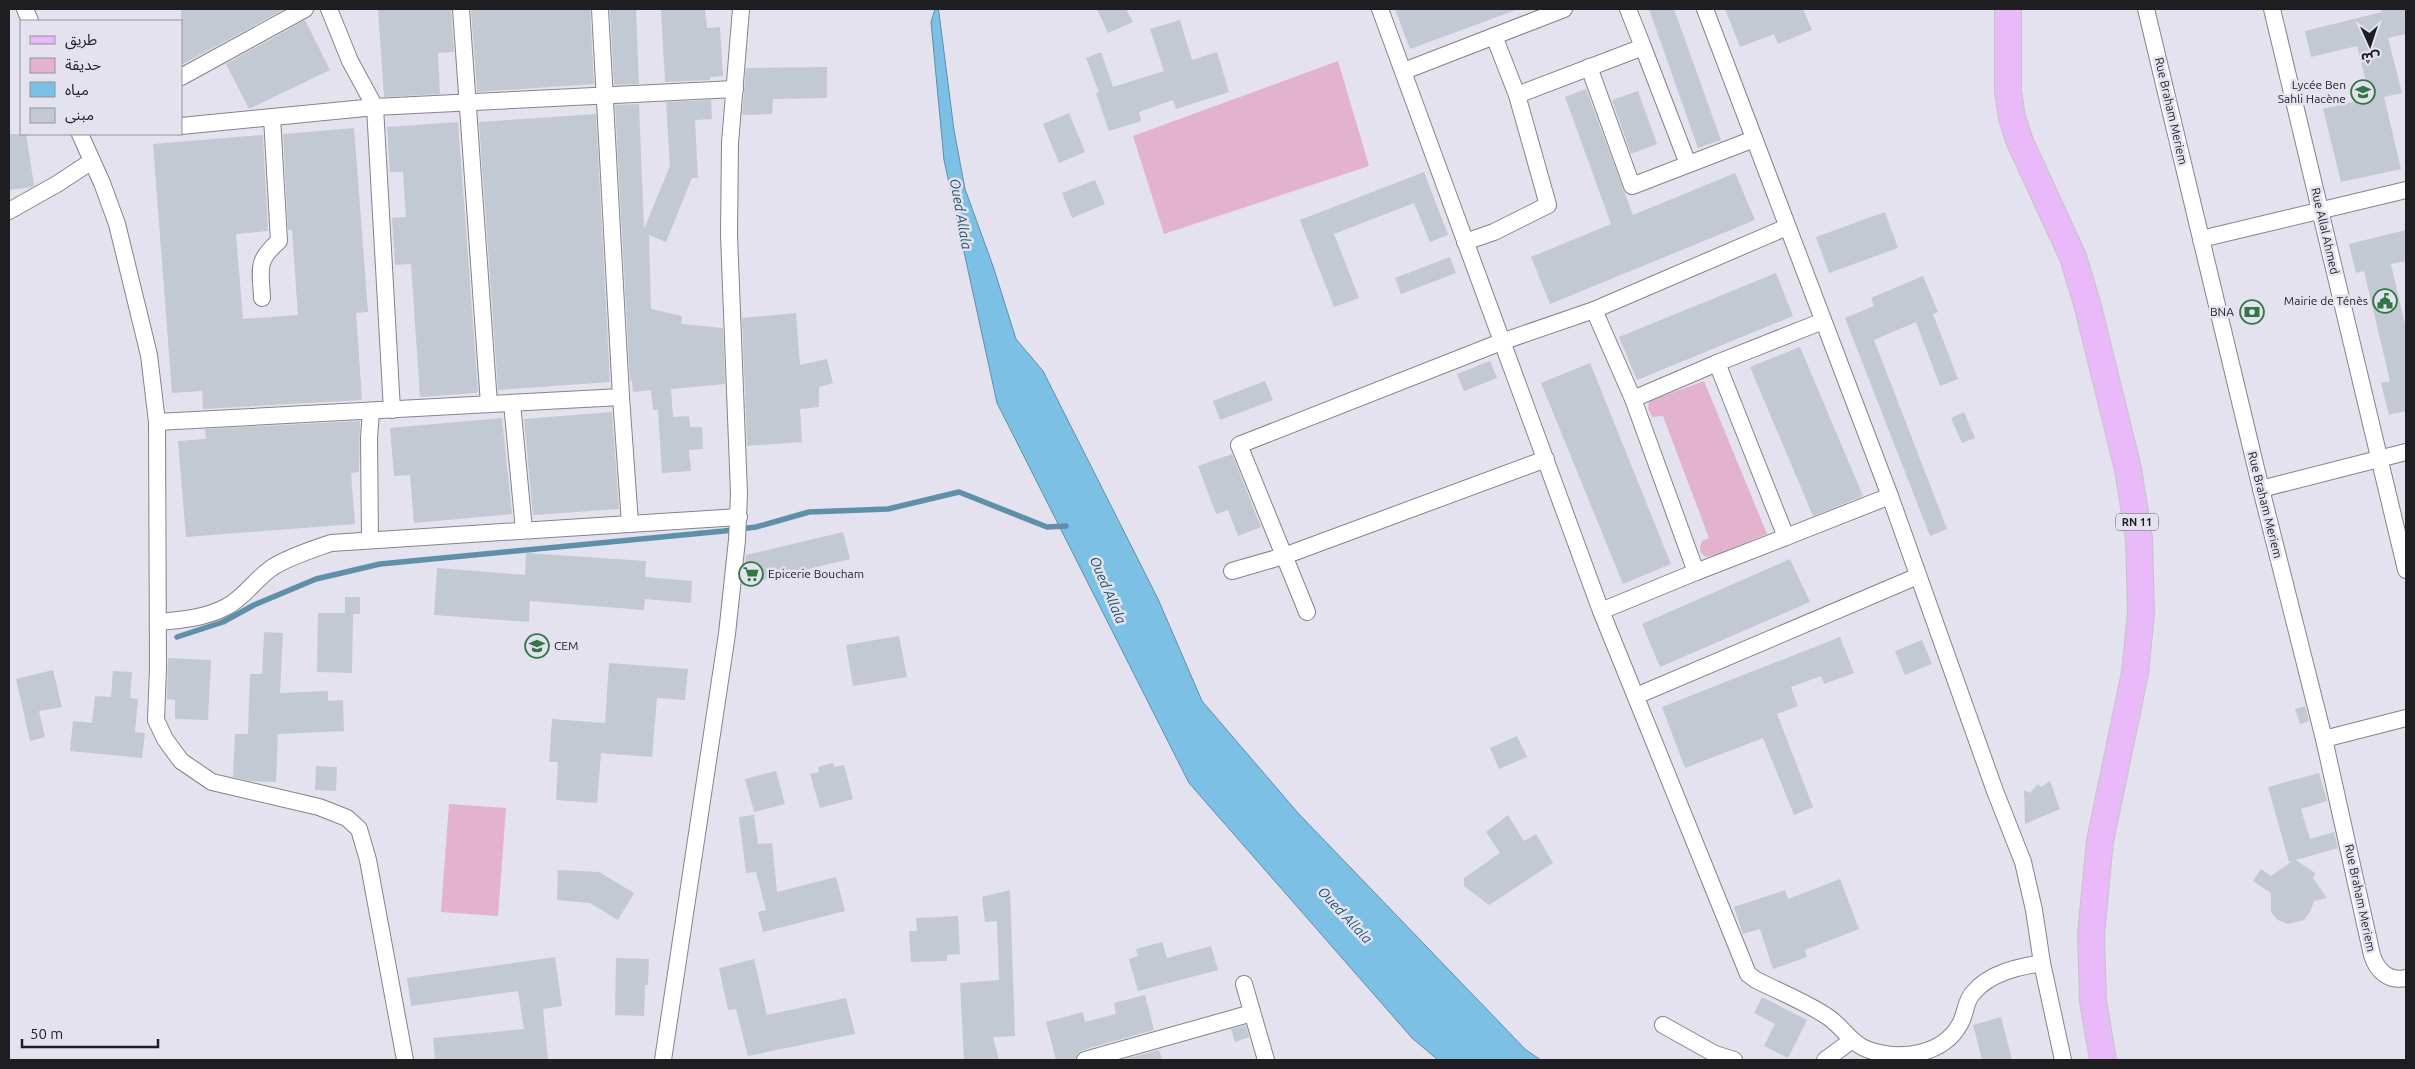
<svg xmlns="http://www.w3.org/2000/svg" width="2415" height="1069" font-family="Ubuntu,'Noto Sans Arabic',sans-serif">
<rect width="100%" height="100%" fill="#e3e2ee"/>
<g fill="#e3b2cd">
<polygon points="1338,61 1369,166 1164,234 1133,136"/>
<polygon points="1704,381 1767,534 1716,555 1706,557 1701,553 1700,547 1702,541 1709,538 1663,416 1652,417 1648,408 1649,402 1655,399"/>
<polygon points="449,804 506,808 498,916 441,912"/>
</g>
<polygon fill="#7cc0e5" stroke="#608faa" points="935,9 938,9 939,13 954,130 965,189 993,266 1016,339 1043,371 1158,599 1202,701 1298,813 1526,1050 1541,1060 1438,1060 1412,1038 1189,783 997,403 944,160 931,22"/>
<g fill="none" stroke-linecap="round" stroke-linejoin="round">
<polyline stroke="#608faa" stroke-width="5.5" points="177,637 223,622 254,605 316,579 380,564 724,531 756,527 809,512 888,509 959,492 1047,527 1066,526"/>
</g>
<g fill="#c2c9d3">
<polygon points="181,9 285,9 181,65"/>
<polygon points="378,9 451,9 454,52 438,53 440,94 384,97"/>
<polygon points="471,9 590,9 594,84 477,92"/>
<polygon points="610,9 636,9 639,84 614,85"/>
<polygon points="661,9 705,9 707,28 720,27 723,76 710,77 710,80 665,82"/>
<polygon points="1097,9 1126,9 1133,22 1108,33"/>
<polygon points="1395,9 1515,9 1516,10 1410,49"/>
<polygon points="1649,9 1674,9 1721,140 1698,148"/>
<polygon points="1725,9 1803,9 1812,30 1778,44 1774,34 1740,47"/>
<polygon points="2381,9 2405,9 2406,15 2406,34 2388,38 2402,93 2384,97 2401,169 2341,182 2323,109 2370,98 2357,46 2311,57 2305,31 2382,12"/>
<polygon points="305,20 330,70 249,109 226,64"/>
<polygon points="1180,20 1192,60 1217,52 1229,92 1176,109 1173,100 1139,112 1141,121 1109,131 1096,93 1099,92 1086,58 1101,52 1113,87 1164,71 1150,29"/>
<polygon points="827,67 827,98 773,99 772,114 742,115 746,68"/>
<polygon points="1586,89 1633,215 1735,173 1755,220 1550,304 1531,257 1611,224 1565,97"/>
<polygon points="1638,91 1657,144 1631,154 1612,100"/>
<polygon points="711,100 712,119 695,120 698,178 692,178 666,242 649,235 651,309 682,316 681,324 723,328 725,384 671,389 673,417 689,416 690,427 702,427 703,449 689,450 691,471 662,473 658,410 653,410 651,390 633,392 632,381 630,381 615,105 639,104 644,229 670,166 666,102"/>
<polygon points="1069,113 1085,152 1059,163 1043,124"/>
<polygon points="596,114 610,382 498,390 479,122"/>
<polygon points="458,122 478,391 476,393 420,397 411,264 395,265 392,218 406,217 403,172 390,172 387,127"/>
<polygon points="354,128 368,312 356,313 362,400 203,409 202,391 172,393 153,144 263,135 268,231 236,234 243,319 298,315 292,230 288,230 283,134"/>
<polygon points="9,134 26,134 34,185 32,187 9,190"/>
<polygon points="1424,172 1448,235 1430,242 1414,203 1334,234 1359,298 1334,307 1300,220"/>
<polygon points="1095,180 1105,204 1072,218 1062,193"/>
<polygon points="1885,212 1898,248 1829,273 1816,237"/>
<polygon points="2406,230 2406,261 2391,264 2406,329 2406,411 2389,415 2381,383 2390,381 2364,271 2356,273 2349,244"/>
<polygon points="1450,257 1456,273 1401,294 1395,278"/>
<polygon points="1776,273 1793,316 1637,380 1619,337"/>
<polygon points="1923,276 1938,312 1933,314 1958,379 1940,386 1916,322 1874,340 1947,529 1930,536 1845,318 1874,306 1871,298"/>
<polygon points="796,313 800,365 827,359 833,383 819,387 819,407 800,409 802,442 747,446 742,318"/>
<polygon points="1800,347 1863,496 1813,516 1750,367"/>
<polygon points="1490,361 1497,378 1464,391 1457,374"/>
<polygon points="1590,363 1671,564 1623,584 1541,383"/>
<polygon points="1265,381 1273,400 1220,420 1213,401"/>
<polygon points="612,412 619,509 533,515 524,419"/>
<polygon points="1964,412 1975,438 1962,443 1951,418"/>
<polygon points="502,418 512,514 414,523 410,475 394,476 390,428"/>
<polygon points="360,421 359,472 351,473 355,524 186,537 178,441 206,439 205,429"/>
<polygon points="1232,454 1261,527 1238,536 1228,510 1216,514 1198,466"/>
<polygon points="843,532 850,559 742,585 746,555"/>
<polygon points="526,553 646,561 645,577 692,581 691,603 645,599 644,610 530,601 529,622 434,615 437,568 525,575"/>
<polygon points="1790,559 1810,602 1660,667 1642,624"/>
<polygon points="345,597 360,597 360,614 353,614 352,673 317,672 318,613 345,613"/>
<polygon points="264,632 283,633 280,693 328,691 328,701 343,700 344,731 278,734 276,782 250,781 233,777 235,734 248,734 250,674 262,674"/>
<polygon points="899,636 907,677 853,686 846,645"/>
<polygon points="1840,637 1854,673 1824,684 1821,676 1791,687 1798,706 1777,714 1813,807 1794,815 1763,738 1685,768 1662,707"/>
<polygon points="1922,640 1932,664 1905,675 1895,651"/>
<polygon points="168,658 211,660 208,720 175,719 175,700 167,699"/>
<polygon points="609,663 688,669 685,700 657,698 652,757 601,753 597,803 556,800 558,762 549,762 552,719 605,723"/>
<polygon points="53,670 62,707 39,711 45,737 30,741 16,679"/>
<polygon points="113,671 132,672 130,698 138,699 135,732 145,733 142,758 70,751 73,721 92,723 95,696 111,697"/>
<polygon points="2305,706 2309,721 2300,724 2295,709"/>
<polygon points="1517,736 1527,757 1499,769 1490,748"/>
<polygon points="833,763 834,767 844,765 853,799 820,808 810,774 819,772 818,767"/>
<polygon points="316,766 337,767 336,791 315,790"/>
<polygon points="776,771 785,804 754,812 745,779"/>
<polygon points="2319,773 2327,801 2301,809 2310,839 2334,832 2338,848 2296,860 2315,873 2313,878 2327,898 2314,901 2310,912 2304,920 2288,924 2278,920 2271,912 2271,893 2253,881 2261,869 2271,876 2294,860 2289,862 2268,787"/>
<polygon points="2050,781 2060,809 2025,824 2024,790 2030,793 2038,784 2041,787"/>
<polygon points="754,815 758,844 772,843 777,892 836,877 845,911 763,932 758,912 766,910 756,872 746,873 739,817"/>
<polygon points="1508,815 1524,841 1536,834 1553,863 1489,905 1464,886 1464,878 1500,853 1486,832"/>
<polygon points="558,870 599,872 634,893 618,920 590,903 557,900"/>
<polygon points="1840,879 1859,929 1805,950 1807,957 1773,969 1760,929 1743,934 1734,907 1785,890 1788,899"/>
<polygon points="1010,890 1015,1036 993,1037 999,1060 964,1060 960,983 999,980 997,921 985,922 982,897"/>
<polygon points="958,916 960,954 947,955 947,961 911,962 909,931 917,931 916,918"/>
<polygon points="1162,942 1167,958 1211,946 1218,970 1138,991 1129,959 1138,956 1136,949"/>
<polygon points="555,957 562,1006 543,1009 548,1060 435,1060 433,1038 524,1029 518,991 411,1006 407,978"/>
<polygon points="616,958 649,959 648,985 645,985 644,1016 615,1015"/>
<polygon points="754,959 767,1015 846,998 855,1034 748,1056 736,1009 728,1010 719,968"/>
<polygon points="1145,995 1154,1030 1082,1050 1078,1053 1075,1060 1056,1060 1046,1022 1083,1012 1085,1022 1116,1014 1114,1003"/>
<polygon points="1762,997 1807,1020 1788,1058 1764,1046 1775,1024 1754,1013"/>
<polygon points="2001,1017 2012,1060 1982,1060 1973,1025"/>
<polygon points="1246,1025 1249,1037 1235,1042 1231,1029"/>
<polygon points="1159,1050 1162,1060 1121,1060"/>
</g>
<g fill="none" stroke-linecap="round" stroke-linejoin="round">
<g stroke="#84838e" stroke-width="18">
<g id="street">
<polyline points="25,9 30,21"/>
<polyline points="329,9 350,61 375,107 392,410"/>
<polyline points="461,9 489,404"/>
<polyline points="600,9 621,397 630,523"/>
<path d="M 1380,9 L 1601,611 L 1748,974 L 1756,980 C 1780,992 1806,1002 1828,1017 C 1843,1027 1851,1044 1869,1050 C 1901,1061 1943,1055 1960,1024 C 1966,1014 1965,1001 1973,993 C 1989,973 2018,967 2042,963"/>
<polyline points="1705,9 1890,496 1995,791 2023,862 2034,910 2042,963 2063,1060"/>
<path d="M 2146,9 L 2261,489 L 2324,739 L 2372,955 C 2377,971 2389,982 2406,978"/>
<polyline points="2272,9 2406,570"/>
<polyline points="1643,47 1688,164"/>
<polyline points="1589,67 1632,186 1754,139"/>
<polyline points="1404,71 1564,9"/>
<polyline points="181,77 305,9"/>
<polyline points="1517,95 1643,47 1628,9"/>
<polyline points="181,126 375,107 735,89"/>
<polyline points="80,134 102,183 117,224 149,355 157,422 158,668 156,720 165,739 181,761 212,782 319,807 347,818 359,829 368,860 405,1060"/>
<polyline points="9,211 57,184 92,161"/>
<polyline points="2201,239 2406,190"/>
<polyline points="1465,242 1494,232 1548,205 1517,95 1494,36"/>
<path d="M 262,298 C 261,269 255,262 279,241 L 272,117"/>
<polyline points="1717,363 1823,321"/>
<polyline points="1633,399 1717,363 1786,537 1696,572"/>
<polyline points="512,403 524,530"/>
<polyline points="157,422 621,397"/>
<polyline points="2261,489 2406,452"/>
<polyline points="1786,537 1890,496"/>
<polyline points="370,539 369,438 371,411"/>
<polyline points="1232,571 1284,556 1546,459"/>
<polyline points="1601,611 1696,572 1633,399 1594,310 1787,227"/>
<polyline points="1307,612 1239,445 1501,342 1594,310"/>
<path d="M 158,622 C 182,620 205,618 226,607 C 245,597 256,578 273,567 C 291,556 311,550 331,543 L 739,517"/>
<polyline points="1636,696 1918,576"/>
<polyline points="2324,739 2406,718"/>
<polyline points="1244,984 1266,1060"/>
<polyline points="1663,1025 1715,1054 1734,1060"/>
<polyline points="663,1060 727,634 737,540 739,494 729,235 730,143 741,9"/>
<polyline points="1085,1060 1252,1013"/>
<polyline points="1825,1060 1851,1041"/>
</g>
</g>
<g stroke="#c4c4c6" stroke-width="28">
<polyline id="primary" points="2008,9 2008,91 2012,118 2020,142 2073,257 2088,307 2128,469 2139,538 2141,613 2135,673 2100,841 2091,934 2093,1001 2103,1060"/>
</g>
<use href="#street" stroke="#fff" stroke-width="16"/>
<use href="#primary" stroke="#e9b9fa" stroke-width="26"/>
</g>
<defs>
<g id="school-ring" transform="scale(1.25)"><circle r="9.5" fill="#e3e2ee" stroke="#307743" stroke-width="1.5"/><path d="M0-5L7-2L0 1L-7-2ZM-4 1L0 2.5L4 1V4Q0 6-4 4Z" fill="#307743"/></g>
<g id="civic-ring" transform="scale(1.25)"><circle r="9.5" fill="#e3e2ee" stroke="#307743" stroke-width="1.5"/><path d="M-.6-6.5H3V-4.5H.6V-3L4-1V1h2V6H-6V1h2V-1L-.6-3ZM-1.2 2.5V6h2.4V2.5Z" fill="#307743"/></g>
<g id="bank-ring" transform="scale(1.25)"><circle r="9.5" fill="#e3e2ee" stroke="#307743" stroke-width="1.5"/><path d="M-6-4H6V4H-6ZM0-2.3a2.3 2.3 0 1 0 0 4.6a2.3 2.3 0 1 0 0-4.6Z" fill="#307743"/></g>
<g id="supermarket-ring" transform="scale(1.25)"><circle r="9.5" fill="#e3e2ee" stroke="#307743" stroke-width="1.5"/><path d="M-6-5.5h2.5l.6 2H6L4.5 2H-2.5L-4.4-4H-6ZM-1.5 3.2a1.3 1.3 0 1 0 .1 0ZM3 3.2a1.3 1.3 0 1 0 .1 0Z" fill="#307743"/></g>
</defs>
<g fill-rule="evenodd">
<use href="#school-ring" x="2363" y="92"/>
<use href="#civic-ring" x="2385" y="301"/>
<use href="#bank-ring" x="2252" y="312"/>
<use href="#supermarket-ring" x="751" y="574"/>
<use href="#school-ring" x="537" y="646"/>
</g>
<g text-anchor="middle" stroke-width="5" stroke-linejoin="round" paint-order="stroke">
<rect fill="#e3e2ee" stroke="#59595f" stroke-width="1" x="2116" y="513.5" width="42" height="17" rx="4"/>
<g font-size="11" font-weight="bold" fill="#1e1e22">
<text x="2137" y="526">RN 11</text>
</g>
<g font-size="12" fill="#1e1e22" stroke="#e3e2ee" text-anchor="end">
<text x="2346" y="89">Lycée Ben<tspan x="2346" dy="14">Sahli Hacène</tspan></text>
<text x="2368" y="305">Mairie de Ténès</text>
<text x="2234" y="316">BNA</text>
<text x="768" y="578" text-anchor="start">Epicerie Boucham</text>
<text x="554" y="650" text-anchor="start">CEM</text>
</g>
<g font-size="12" fill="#1e1e22" stroke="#e3e2ee">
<text transform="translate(2171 111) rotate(77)" y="4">Rue Braham Meriem</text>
<text transform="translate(2325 231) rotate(77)" y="4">Rue Allal Ahmed</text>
<text transform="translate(2265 505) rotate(76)" y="4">Rue Braham Meriem</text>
<text transform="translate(2360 898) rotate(78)" y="4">Rue Braham Meriem</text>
</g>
<g font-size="14" font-style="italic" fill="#1e536d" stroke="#e3e2ee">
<text transform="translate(961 214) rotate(80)" y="5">Oued Allala</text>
<text transform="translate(1108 590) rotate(67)" y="5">Oued Allala</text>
<text transform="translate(1345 915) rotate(47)" y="5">Oued Allala</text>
</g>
</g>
<rect width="2415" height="1069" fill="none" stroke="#1e1e22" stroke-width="20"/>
<rect x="20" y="20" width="162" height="115" fill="#e3e2ee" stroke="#94949c"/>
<rect x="30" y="36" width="25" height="8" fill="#e9b9fa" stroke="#94949c"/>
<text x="65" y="45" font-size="15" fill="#1e1e22">طريق</text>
<rect x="30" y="58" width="25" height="15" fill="#e3b2cd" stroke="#94949c"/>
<text x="65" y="70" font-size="15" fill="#1e1e22">حديقة</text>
<rect x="30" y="82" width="25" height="15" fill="#7cc0e5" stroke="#94949c"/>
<text x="65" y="95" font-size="15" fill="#1e1e22">مياه</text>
<rect x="30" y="108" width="25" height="15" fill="#c2c9d3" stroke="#94949c"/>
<text x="65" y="120" font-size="15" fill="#1e1e22">مبنى</text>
<g transform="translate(2370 45) rotate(177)" stroke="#e3e2ee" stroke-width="4" paint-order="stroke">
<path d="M0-4L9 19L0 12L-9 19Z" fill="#1e1e22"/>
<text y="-8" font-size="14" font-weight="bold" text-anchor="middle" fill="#1e1e22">ش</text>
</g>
<path d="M22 1039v8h136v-8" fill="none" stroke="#1e1e22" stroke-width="2.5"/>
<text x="30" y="1039" font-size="15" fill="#1e1e22" stroke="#e3e2ee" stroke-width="4" paint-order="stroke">50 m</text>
</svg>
